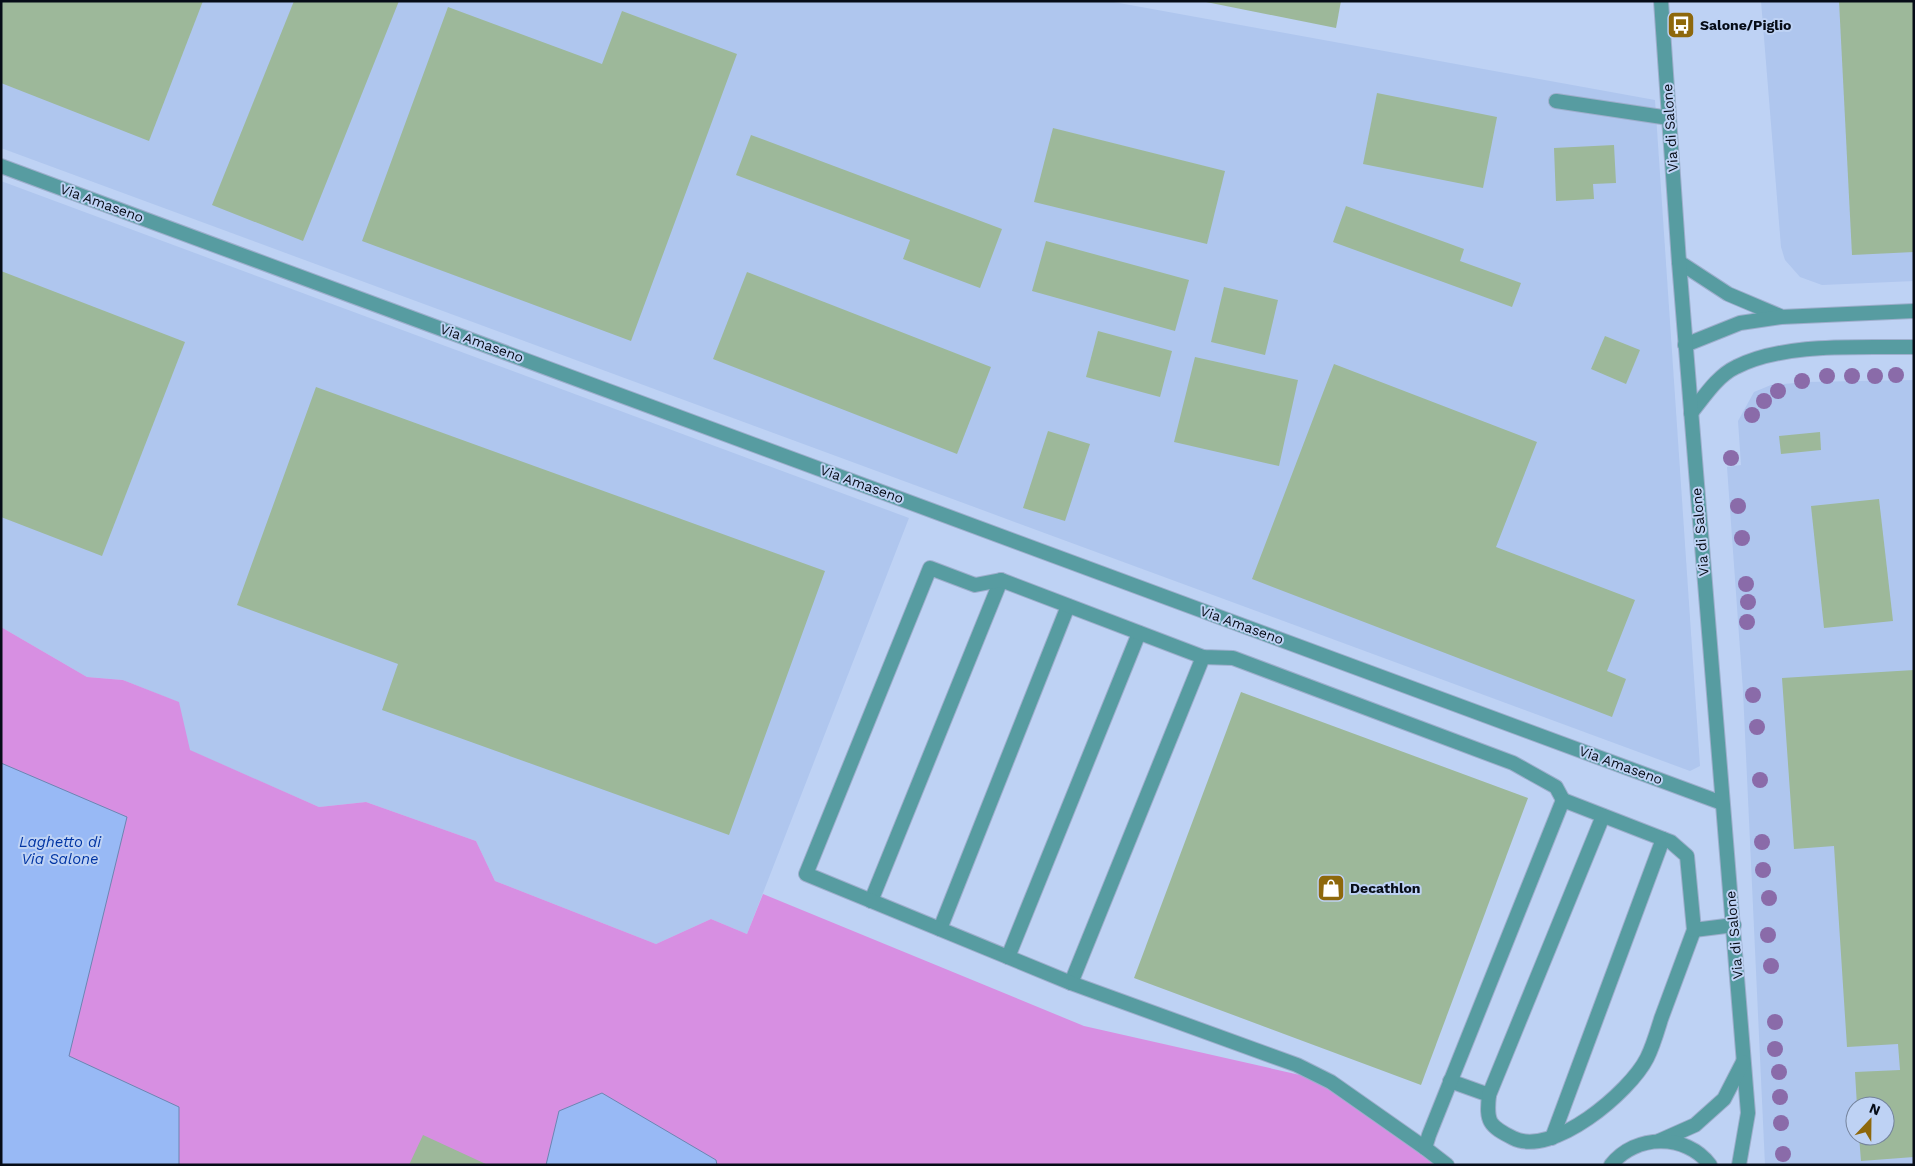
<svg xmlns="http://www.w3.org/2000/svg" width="1915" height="1166" font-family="'Work Sans',sans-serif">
<rect width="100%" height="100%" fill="#bed2f4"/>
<g fill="#afc6ee" fill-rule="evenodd">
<polygon points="1,1 1108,1 1655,100 1700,766 1690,771 1,148"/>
<polygon points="1761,1 1914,1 1914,281 1822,285 1800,277 1785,260 1781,247"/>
<polygon points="1,181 909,518 747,934 711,919 656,944 495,881 476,841 366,802 319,807 189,750 178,702 123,680 87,677 1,627"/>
<path d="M 1914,380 L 1914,1165 L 1765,1165 L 1743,691 L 1727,467 L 1741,465 L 1738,421 L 1754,392 L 1771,385 L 1806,382 ZM 1855,1106 L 1885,1106 L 1885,1136 L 1855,1136 Z"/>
</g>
<polygon fill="#d78fe2" points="1,627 87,677 123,680 179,702 190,750 319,807 366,802 476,841 495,881 656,944 711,919 747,934 763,894 1084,1026 1331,1082 1450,1165 1,1165"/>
<g fill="#98b9f5" stroke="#6c85b2">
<polygon points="1,763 127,817 69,1056 179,1107 179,1165 1,1165"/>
<polygon points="602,1093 716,1160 717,1165 546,1165 559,1111"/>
</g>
<g fill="#9db89a">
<polygon points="1,1 203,1 149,141 1,83"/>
<polygon points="294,1 399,1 303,241 212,205"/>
<polygon points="1201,1 1341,1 1336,28"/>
<polygon points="1839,1 1914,1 1914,252 1852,255"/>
<polygon points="448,7 602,64 622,11 737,54 631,341 362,241"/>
<polygon points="1377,93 1497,117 1483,188 1363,164"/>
<polygon points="1053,128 1225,171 1207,244 1034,202"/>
<polygon points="751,135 1002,229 980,288 903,259 910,240 736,175"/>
<polygon points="1614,145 1616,183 1593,184 1594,199 1556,201 1554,148"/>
<polygon points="1346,206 1464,249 1460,261 1521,283 1512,307 1333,242"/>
<polygon points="1046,241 1189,280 1175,331 1032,291"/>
<polygon points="1,271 185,342 102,556 1,517"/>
<polygon points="747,272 991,367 957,454 713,359"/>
<polygon points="1224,287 1278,300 1265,355 1211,342"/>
<polygon points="1098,331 1172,351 1160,397 1086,377"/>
<polygon points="1605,336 1640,350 1626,384 1591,369"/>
<polygon points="1195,357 1298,380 1279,466 1174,442"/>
<polygon points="1334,364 1537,442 1496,547 1635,600 1607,671 1626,679 1612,717 1252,579"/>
<polygon points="316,387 825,571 729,835 382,710 398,664 237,605"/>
<polygon points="1048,431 1090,444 1065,521 1023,508"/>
<polygon points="1820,432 1821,450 1781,454 1779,436"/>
<polygon points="1879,499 1893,621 1824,628 1811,506"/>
<polygon points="1914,670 1914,1157 1861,1161 1859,1136 1885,1136 1885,1106 1857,1106 1855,1072 1900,1070 1898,1044 1847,1047 1834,846 1794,849 1782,678"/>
<polygon points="1241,692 1528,798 1421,1085 1134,978"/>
<polygon points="423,1135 488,1165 409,1165"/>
</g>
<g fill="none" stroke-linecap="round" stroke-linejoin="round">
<g stroke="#9daecc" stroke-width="16">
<g id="service">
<polyline points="1556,101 1669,118"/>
<polyline points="871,901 1001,580"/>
<polyline points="940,929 1068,606"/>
<polyline points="1008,957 1139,633"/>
<polyline points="1071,983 1203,657"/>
<path d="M 1450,1081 L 1489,1095 C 1486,1122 1489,1126 1513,1138 C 1552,1158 1630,1092 1647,1058 C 1653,1046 1657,1032 1661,1019 C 1672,989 1683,959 1694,930"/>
<polyline points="1489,1095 1603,816"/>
<polyline points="1552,1138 1663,839"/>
<polyline points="1425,1148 1331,1082 1297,1065 1071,983 806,874 930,568 975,585 1001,580 1203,657 1233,658 1513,763 1556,787 1563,800"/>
<polyline points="1447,1165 1425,1148 1429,1135 1563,800 1671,842 1687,856 1694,930 1734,925"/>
</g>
</g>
<g stroke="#9daecc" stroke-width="16">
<g id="minor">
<polyline points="1,166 1722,803"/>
<polyline points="1679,262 1728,294 1780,316"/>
<polyline points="1685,345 1740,323 1781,317 1914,311"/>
<path d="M 1691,413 C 1704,397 1717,376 1736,367 C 1785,342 1860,348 1914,347"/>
</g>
</g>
<g stroke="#9daecc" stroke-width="16">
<g id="tertiary">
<polyline points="1661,1 1679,262 1748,1113 1739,1165"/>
<polyline points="1659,1141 1695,1125 1724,1099 1743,1062"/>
<path d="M 1611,1165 C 1635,1134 1686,1133 1710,1165"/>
</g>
</g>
<use href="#service" stroke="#579ca1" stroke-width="14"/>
<use href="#minor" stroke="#579ca1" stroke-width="14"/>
<use href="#tertiary" stroke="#579ca1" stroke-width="14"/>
</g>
<g fill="#8a6ba9">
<circle cx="1896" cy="375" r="8"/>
<circle cx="1827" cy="376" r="8"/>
<circle cx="1852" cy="376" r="8"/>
<circle cx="1875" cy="376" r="8"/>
<circle cx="1802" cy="381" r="8"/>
<circle cx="1778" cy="391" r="8"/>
<circle cx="1764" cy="401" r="8"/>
<circle cx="1752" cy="415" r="8"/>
<circle cx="1731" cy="458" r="8"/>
<circle cx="1738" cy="506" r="8"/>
<circle cx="1742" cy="538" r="8"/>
<circle cx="1746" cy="584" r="8"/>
<circle cx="1748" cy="602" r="8"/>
<circle cx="1747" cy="622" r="8"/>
<circle cx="1753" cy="695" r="8"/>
<circle cx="1757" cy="727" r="8"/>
<circle cx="1760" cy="780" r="8"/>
<circle cx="1762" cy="842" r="8"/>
<circle cx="1763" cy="870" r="8"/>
<circle cx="1769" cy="898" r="8"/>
<circle cx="1768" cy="935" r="8"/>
<circle cx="1771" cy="966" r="8"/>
<circle cx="1775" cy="1022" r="8"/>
<circle cx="1775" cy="1049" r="8"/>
<circle cx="1779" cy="1072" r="8"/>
<circle cx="1780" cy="1097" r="8"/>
<circle cx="1781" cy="1123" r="8"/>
<circle cx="1783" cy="1154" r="8"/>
</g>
<defs>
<g id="bus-square" transform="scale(1.4375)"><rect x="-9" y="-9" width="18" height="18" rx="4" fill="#8e680c" stroke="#bed2f4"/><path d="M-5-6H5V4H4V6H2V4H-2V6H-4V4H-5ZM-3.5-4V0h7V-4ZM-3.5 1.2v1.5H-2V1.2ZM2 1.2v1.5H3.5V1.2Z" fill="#fff"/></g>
<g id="shop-square" transform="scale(1.4375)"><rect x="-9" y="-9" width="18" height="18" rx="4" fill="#8e680c" stroke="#bed2f4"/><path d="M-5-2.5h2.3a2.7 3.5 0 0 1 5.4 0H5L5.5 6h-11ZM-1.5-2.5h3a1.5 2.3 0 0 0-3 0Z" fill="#fff"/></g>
</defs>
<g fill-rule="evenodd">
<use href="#bus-square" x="1681" y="25"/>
<use href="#shop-square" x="1331" y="888"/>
</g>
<g text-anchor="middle" stroke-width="4" stroke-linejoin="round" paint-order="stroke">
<g font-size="14" font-weight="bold" fill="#060c17" stroke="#bed2f4" text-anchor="start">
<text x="1700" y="30">Salone/Piglio</text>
<text x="1350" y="893">Decathlon</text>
</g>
<g font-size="14" fill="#060c17" stroke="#bed2f4">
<text transform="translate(1670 128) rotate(-94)" y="5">Via di Salone</text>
<text transform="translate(102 203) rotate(20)" y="5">Via Amaseno</text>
<text transform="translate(482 343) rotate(20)" y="5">Via Amaseno</text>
<text transform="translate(862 484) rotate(20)" y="5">Via Amaseno</text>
<text transform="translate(1700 532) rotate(-95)" y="5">Via di Salone</text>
<text transform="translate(1242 625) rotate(20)" y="5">Via Amaseno</text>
<text transform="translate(1621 765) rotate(20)" y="5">Via Amaseno</text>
<text transform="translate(1734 935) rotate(-95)" y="5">Via di Salone</text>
</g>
<g font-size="15" font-style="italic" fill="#0035a4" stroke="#bed2f4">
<text x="60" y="847">Laghetto di<tspan x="60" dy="17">Via Salone</tspan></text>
</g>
</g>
<rect width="1915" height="1166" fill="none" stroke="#060c17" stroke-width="5"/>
<g transform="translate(1870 1121) rotate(22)"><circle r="24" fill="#bed2f4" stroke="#74839c"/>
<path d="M0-4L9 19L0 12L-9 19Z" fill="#8e680c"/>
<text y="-8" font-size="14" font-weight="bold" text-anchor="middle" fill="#060c17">N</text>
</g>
</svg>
